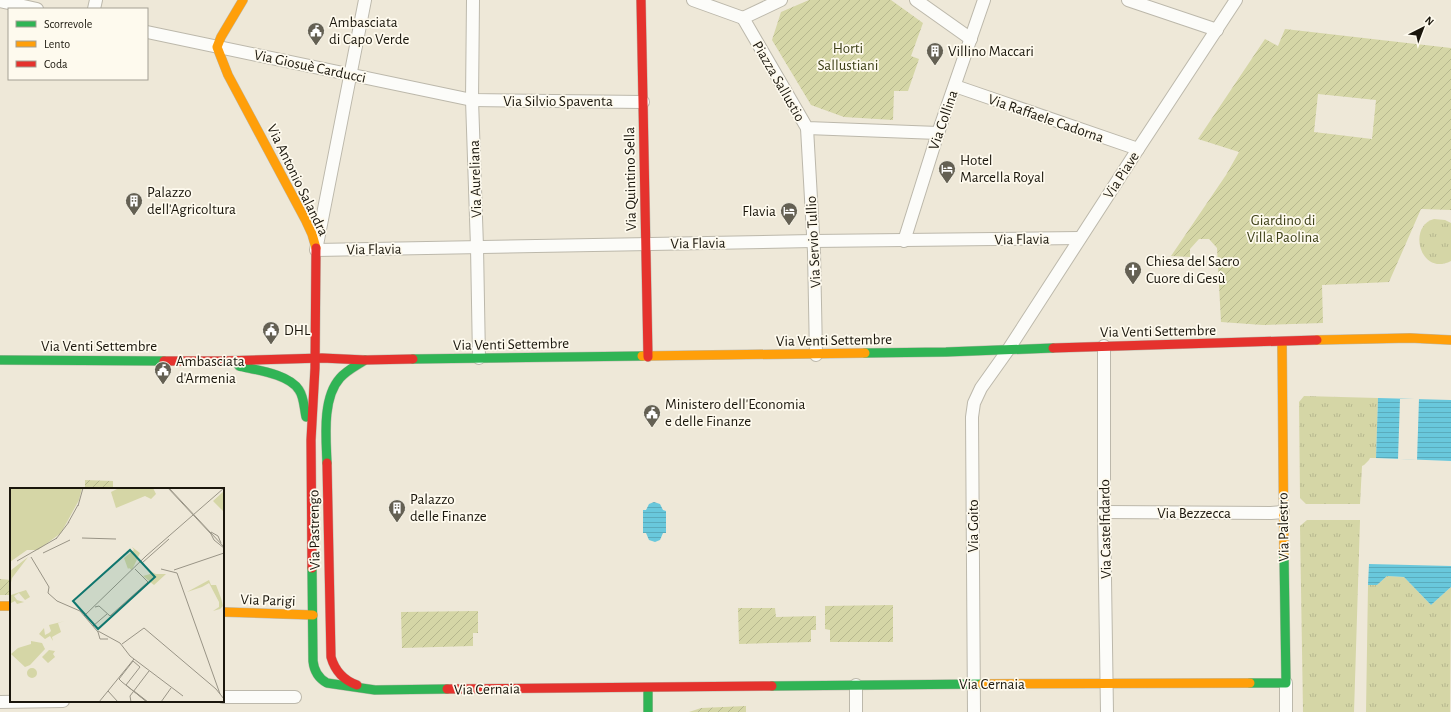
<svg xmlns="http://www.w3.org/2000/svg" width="1451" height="712" font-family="'Alegreya Sans',sans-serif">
<defs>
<pattern id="grass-tufts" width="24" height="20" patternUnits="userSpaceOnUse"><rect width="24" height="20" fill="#d5d6a6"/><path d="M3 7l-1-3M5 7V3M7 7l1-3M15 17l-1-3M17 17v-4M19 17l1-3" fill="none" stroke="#b6b78e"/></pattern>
<pattern id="garden-furrows" width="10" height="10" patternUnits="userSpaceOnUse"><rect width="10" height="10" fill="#d5d6a6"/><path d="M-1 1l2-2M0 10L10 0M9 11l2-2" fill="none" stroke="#b6b78e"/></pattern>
<pattern id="water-rules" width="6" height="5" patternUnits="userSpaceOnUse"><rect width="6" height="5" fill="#69c8dc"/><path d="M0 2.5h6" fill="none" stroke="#5aabbc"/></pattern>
</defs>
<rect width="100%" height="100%" fill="#eee8d8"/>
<g fill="url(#grass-tufts)">
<path d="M 1434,219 L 1445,220 L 1451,223 L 1451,261 C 1420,277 1407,226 1434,219 Z"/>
<polygon points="1304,396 1378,398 1376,458 1370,458 1369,460 1364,465 1362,466 1360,504 1306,504 1300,498 1299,402"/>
<polygon points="1307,520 1360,520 1354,712 1303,712 1300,526"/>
<polygon points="1387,576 1404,577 1431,605 1451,587 1450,712 1366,712 1368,585 1377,585"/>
</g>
<g fill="url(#garden-furrows)" fill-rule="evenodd">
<polygon points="809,0 891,0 923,23 911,56 919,59 908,91 894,91 893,120 844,117 811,105 772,40 781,12"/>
<path d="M 1285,29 L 1451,48 L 1451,210 L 1421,209 L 1389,282 L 1322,285 L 1323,323 L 1263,325 L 1221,322 L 1217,248 L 1209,239 L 1199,239 L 1190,249 L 1190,257 L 1171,256 L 1226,175 L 1239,152 L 1198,139 L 1265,39 L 1278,46 ZM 1318,94 L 1376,100 L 1372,139 L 1314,132 Z"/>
<polygon points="85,480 113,481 113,489 85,489"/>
<polygon points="0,579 11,580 11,595 0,595"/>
<polygon points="893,605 893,642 830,642 830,630 825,629 825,606"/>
<polygon points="738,608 775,608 776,617 816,616 816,630 811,630 811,642 739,644"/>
<polygon points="478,611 478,633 473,633 473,646 402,648 401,612"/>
<polygon points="746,706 746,712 689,712 701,708"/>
</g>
<g fill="url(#water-rules)">
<polygon points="1378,398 1451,400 1451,461 1376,458"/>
<polygon points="654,502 660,504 663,510 666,511 666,533 663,533 660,540 655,542 649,540 646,533 643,533 643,510 646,510 649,504"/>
<polygon points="1369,564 1451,566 1451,587 1431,605 1404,577 1387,576 1377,585 1368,585"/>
</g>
<polygon fill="#eee8d8" points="1400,399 1419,399 1417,460 1398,459"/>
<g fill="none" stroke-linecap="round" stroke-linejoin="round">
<g stroke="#bcb8ab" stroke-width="14">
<g id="street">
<polyline points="365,0 316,250 813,241 1080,238"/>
<polyline points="473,0 472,100 477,247 479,358"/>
<polyline points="693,0 743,18"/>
<polyline points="781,0 743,18 807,128 938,133"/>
<polyline points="916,0 971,39"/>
<polyline points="1128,0 1217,30"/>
<polyline points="0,1 37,9"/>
<polyline points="94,9 96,0"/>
<polyline points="147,32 472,100 643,102"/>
<polyline points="955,86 1138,149"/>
<polyline points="807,128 814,252 816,355"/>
<polyline points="904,241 938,133 984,0"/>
<polyline points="1104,346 1104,512 1107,712"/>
<polyline points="1104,512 1271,513 1283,512"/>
<polyline points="1286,683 1286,712"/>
<polyline points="223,697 295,697"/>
<polyline points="0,702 63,701"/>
<polyline points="856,712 856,685"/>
<polyline points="974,712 972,417 974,403 981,388 1008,350 1138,149 1236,0"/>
</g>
</g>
<g stroke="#bcb8ab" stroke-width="10">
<g id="fast">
<polyline points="865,353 946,352 1053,348"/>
<polyline points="413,359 642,356"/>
<polyline points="0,360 164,361"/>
<path d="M 239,366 C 256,370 289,374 299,390 C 304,397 304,408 306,417"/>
<path d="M 327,463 C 326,438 322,398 340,378 C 347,370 356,366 365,360"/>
<path d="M 312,568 L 313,661 C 314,671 318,678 327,683 L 375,690 L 447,689"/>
<polyline points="1250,683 1286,683 1284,555"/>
<polyline points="772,686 982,684"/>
<polyline points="648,688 648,712"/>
</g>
</g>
<g stroke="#bcb8ab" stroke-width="10">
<g id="slow">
<polyline points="243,0 221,37 217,47 228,75 306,221 312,234 316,248"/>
<polyline points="1317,340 1410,338 1451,340"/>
<polyline points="1282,342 1284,555"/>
<polyline points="642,356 865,353"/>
<polyline points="0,606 11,606"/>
<polyline points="223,612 313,615"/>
<polyline points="982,684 1250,683"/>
</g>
</g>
<g stroke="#bcb8ab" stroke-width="10">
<g id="jam">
<polyline points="641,0 648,357"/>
<polyline points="1053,348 1317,340"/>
<polyline points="164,361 222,361 322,358 365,360 413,359"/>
<path d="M 327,463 L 331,657 C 335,671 343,680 357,685"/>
<polyline points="312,568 311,440 315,368 316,248"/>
<polyline points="447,689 772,686"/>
</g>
</g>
<use href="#street" stroke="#fcfcf9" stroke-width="12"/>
<use href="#fast" stroke="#30b455" stroke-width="9"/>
<use href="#slow" stroke="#ff9f0a" stroke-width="9"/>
<use href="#jam" stroke="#e5322d" stroke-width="9"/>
</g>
<defs>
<g id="civic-pin" transform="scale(0.9)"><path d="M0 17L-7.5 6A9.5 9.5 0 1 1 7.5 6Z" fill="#646053" stroke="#fefaee"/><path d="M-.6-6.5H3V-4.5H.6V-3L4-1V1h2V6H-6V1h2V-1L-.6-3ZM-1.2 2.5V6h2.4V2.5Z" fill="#fff"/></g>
<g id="building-pin" transform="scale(0.9)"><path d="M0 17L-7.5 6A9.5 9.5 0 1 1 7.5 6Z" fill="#646053" stroke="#fefaee"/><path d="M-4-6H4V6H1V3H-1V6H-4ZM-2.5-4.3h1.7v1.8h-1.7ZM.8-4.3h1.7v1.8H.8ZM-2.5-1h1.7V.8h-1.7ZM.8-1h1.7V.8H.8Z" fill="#fff"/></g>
<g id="hotel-pin" transform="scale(0.9)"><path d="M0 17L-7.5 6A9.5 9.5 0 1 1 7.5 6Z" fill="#646053" stroke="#fefaee"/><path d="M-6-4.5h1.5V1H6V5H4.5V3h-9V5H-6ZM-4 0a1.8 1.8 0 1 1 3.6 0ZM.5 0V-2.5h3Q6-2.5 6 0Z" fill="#fff"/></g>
<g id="church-pin" transform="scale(0.9)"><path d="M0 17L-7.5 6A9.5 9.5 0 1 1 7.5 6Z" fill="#646053" stroke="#fefaee"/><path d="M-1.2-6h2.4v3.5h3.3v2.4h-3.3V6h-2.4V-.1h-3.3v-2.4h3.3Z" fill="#fff"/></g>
</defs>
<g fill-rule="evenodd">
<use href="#civic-pin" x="316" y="31"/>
<use href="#building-pin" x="935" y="51"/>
<use href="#hotel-pin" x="947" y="169"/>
<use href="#building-pin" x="134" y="201"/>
<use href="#hotel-pin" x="789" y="211"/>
<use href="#church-pin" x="1133" y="270"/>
<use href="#civic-pin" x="271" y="330"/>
<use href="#civic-pin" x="163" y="370"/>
<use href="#civic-pin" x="652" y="413"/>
<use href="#building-pin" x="397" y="508"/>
</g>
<g text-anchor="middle" stroke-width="3.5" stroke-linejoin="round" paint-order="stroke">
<g font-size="15" fill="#1a160c" stroke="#fefaee" text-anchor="start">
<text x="329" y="27">Ambasciata<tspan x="329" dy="17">di Capo Verde</tspan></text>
<text x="948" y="56">Villino Maccari</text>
<text x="960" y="165">Hotel<tspan x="960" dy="17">Marcella Royal</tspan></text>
<text x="147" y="197">Palazzo<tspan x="147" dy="17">dell'Agricoltura</tspan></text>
<text x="776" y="216" text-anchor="end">Flavia</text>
<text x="1146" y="266">Chiesa del Sacro<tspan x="1146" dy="17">Cuore di Gesù</tspan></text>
<text x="284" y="335">DHL</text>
<text x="176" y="366">Ambasciata<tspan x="176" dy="17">d'Armenia</tspan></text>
<text x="665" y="409">Ministero dell'Economia<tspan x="665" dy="17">e delle Finanze</tspan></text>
<text x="410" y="504">Palazzo<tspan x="410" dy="17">delle Finanze</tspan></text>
</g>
<g font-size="15" fill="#3c3f16" stroke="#fefaee">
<text x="848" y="53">Horti<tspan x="848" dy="17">Sallustiani</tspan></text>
<text x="1283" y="225">Giardino di<tspan x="1283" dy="17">Villa Paolina</tspan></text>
</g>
<g font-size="15" fill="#1a160c" stroke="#fefaee">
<text transform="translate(310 66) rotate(12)" y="5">Via Giosuè Carducci</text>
<text transform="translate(779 81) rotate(60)" y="5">Piazza Sallustio</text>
<text x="558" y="106">Via Silvio Spaventa</text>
<text transform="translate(1046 118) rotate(19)" y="5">Via Raffaele Cadorna</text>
<text transform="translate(943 120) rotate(-71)" y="5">Via Collina</text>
<text transform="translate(1121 175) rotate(-57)" y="5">Via Piave</text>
<text transform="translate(475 179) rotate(-92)" y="5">Via Aureliana</text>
<text transform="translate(630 179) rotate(-91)" y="5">Via Quintino Sella</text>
<text transform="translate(298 180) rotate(64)" y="5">Via Antonio Salandra</text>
<text transform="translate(1022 239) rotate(-1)" y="5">Via Flavia</text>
<text transform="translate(813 242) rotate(-93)" y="5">Via Servio Tullio</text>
<text transform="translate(698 243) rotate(-1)" y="5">Via Flavia</text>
<text transform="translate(374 249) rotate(-1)" y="5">Via Flavia</text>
<text transform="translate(1158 331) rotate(-1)" y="5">Via Venti Settembre</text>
<text transform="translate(834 340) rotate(-1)" y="5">Via Venti Settembre</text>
<text transform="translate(511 344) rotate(-1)" y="5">Via Venti Settembre</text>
<text x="99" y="351">Via Venti Settembre</text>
<text x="1194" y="518">Via Bezzecca</text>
<text transform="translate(973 526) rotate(-90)" y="5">Via Goito</text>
<text transform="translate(1283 527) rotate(-91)" y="5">Via Palestro</text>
<text transform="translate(1105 529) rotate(-91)" y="5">Via Castelfidardo</text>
<text transform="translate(314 530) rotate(-91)" y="5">Via Pastrengo</text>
<text transform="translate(268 600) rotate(2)" y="5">Via Parigi</text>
<text x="992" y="689">Via Cernaia</text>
<text transform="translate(487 689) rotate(-1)" y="5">Via Cernaia</text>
</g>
</g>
<g transform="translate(10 488)">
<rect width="214" height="214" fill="#eee8d8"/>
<path d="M 140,83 L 146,86 L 156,86 L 144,97 L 133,88 L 140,86 ZM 199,92 L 201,97 L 206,97 L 211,110 L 213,118 L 210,121 L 203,123 L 209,119 L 209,114 L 199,95 L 192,99 L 177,104 Z" fill="#d5d6a6"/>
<path d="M 0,0 L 72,0 L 69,12 L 51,45 L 28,62 L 17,62 L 0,74 ZM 109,0 L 143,0 L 146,6 L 141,11 L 135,8 L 106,20 L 101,4 ZM 214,3 L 214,24 L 203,13 ZM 55,133 L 48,135 L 51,144 L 42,149 L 43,153 L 40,148 L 35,151 L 29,146 L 34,140 L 35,147 L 39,145 L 41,143 L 39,137 ZM 21,153 L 32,155 L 35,161 L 20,177 L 15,179 L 1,166 L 8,160 L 21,156 Z" fill="#d5d6a6"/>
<path d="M 122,59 L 134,68 L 130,65 L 122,82 L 119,80 L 118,81 L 114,70 L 124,62 ZM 18,69 L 2,90 L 0,99 L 0,83 ZM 16,102 L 20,109 L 15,112 L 9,105 L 4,108 L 7,112 L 14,114 L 7,116 L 5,113 L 1,115 L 1,107 ZM 39,162 L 45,163 L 43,166 L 45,169 L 38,175 L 32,169 ZM17 185a5 5 0 1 1 10 0a5 5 0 1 1-10 0Z" fill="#d5d6a6"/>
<path d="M 0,46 L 7,55 L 9,61 L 0,72 Z" fill="#d5d6a6"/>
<path fill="none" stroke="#999486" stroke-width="1" d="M 158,0 L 201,46 L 204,52 L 214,60M 159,0 L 214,59M 68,18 L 73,0M 58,35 L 68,17M 201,44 L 208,48 L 211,55M 72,50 L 106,51M 46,51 L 59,34M 33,65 L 60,52M 21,69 L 39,99 L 38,105 L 47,113 L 70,123 L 88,144 L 90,151 L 98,151M 7,73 L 47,50M 132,75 L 159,51M 151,81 L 167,85 L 210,206M 164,82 L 214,65M 85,119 L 89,118 L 100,128 L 138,94 L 125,81M 74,128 L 136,68 L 214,0M 83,138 L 97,126M 88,143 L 110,155 L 120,168 L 173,208M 112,156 L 134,140 L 206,201 L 214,211M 98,203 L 108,214M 124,203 L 138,214M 89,214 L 124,171M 121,214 L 120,208 L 139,183M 137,214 L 112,194 L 109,191 L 123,173 L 130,179 L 116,197 L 137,214M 151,214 L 161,200"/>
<path fill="#0f766e" fill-opacity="0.15" stroke="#0f766e" stroke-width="2" d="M 120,62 L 145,89 L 88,141 L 63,113 Z"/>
<rect width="214" height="214" fill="none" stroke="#1a160c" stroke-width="2"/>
</g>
<rect x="8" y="8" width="140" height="72" fill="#fefaee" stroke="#a39f94"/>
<rect x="16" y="21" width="20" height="6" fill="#30b455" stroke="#a39f94"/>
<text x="44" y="28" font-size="12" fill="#1a160c">Scorrevole</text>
<rect x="16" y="41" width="20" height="6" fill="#ff9f0a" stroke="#a39f94"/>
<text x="44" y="48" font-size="12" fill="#1a160c">Lento</text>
<rect x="16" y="61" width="20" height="6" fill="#e5322d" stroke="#a39f94"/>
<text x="44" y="68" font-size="12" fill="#1a160c">Coda</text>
<g transform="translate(1423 28) rotate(42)" stroke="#fefaee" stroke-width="3" paint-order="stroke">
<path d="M0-3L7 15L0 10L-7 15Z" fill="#1a160c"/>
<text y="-6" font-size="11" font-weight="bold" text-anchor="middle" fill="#1a160c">N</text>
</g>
</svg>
